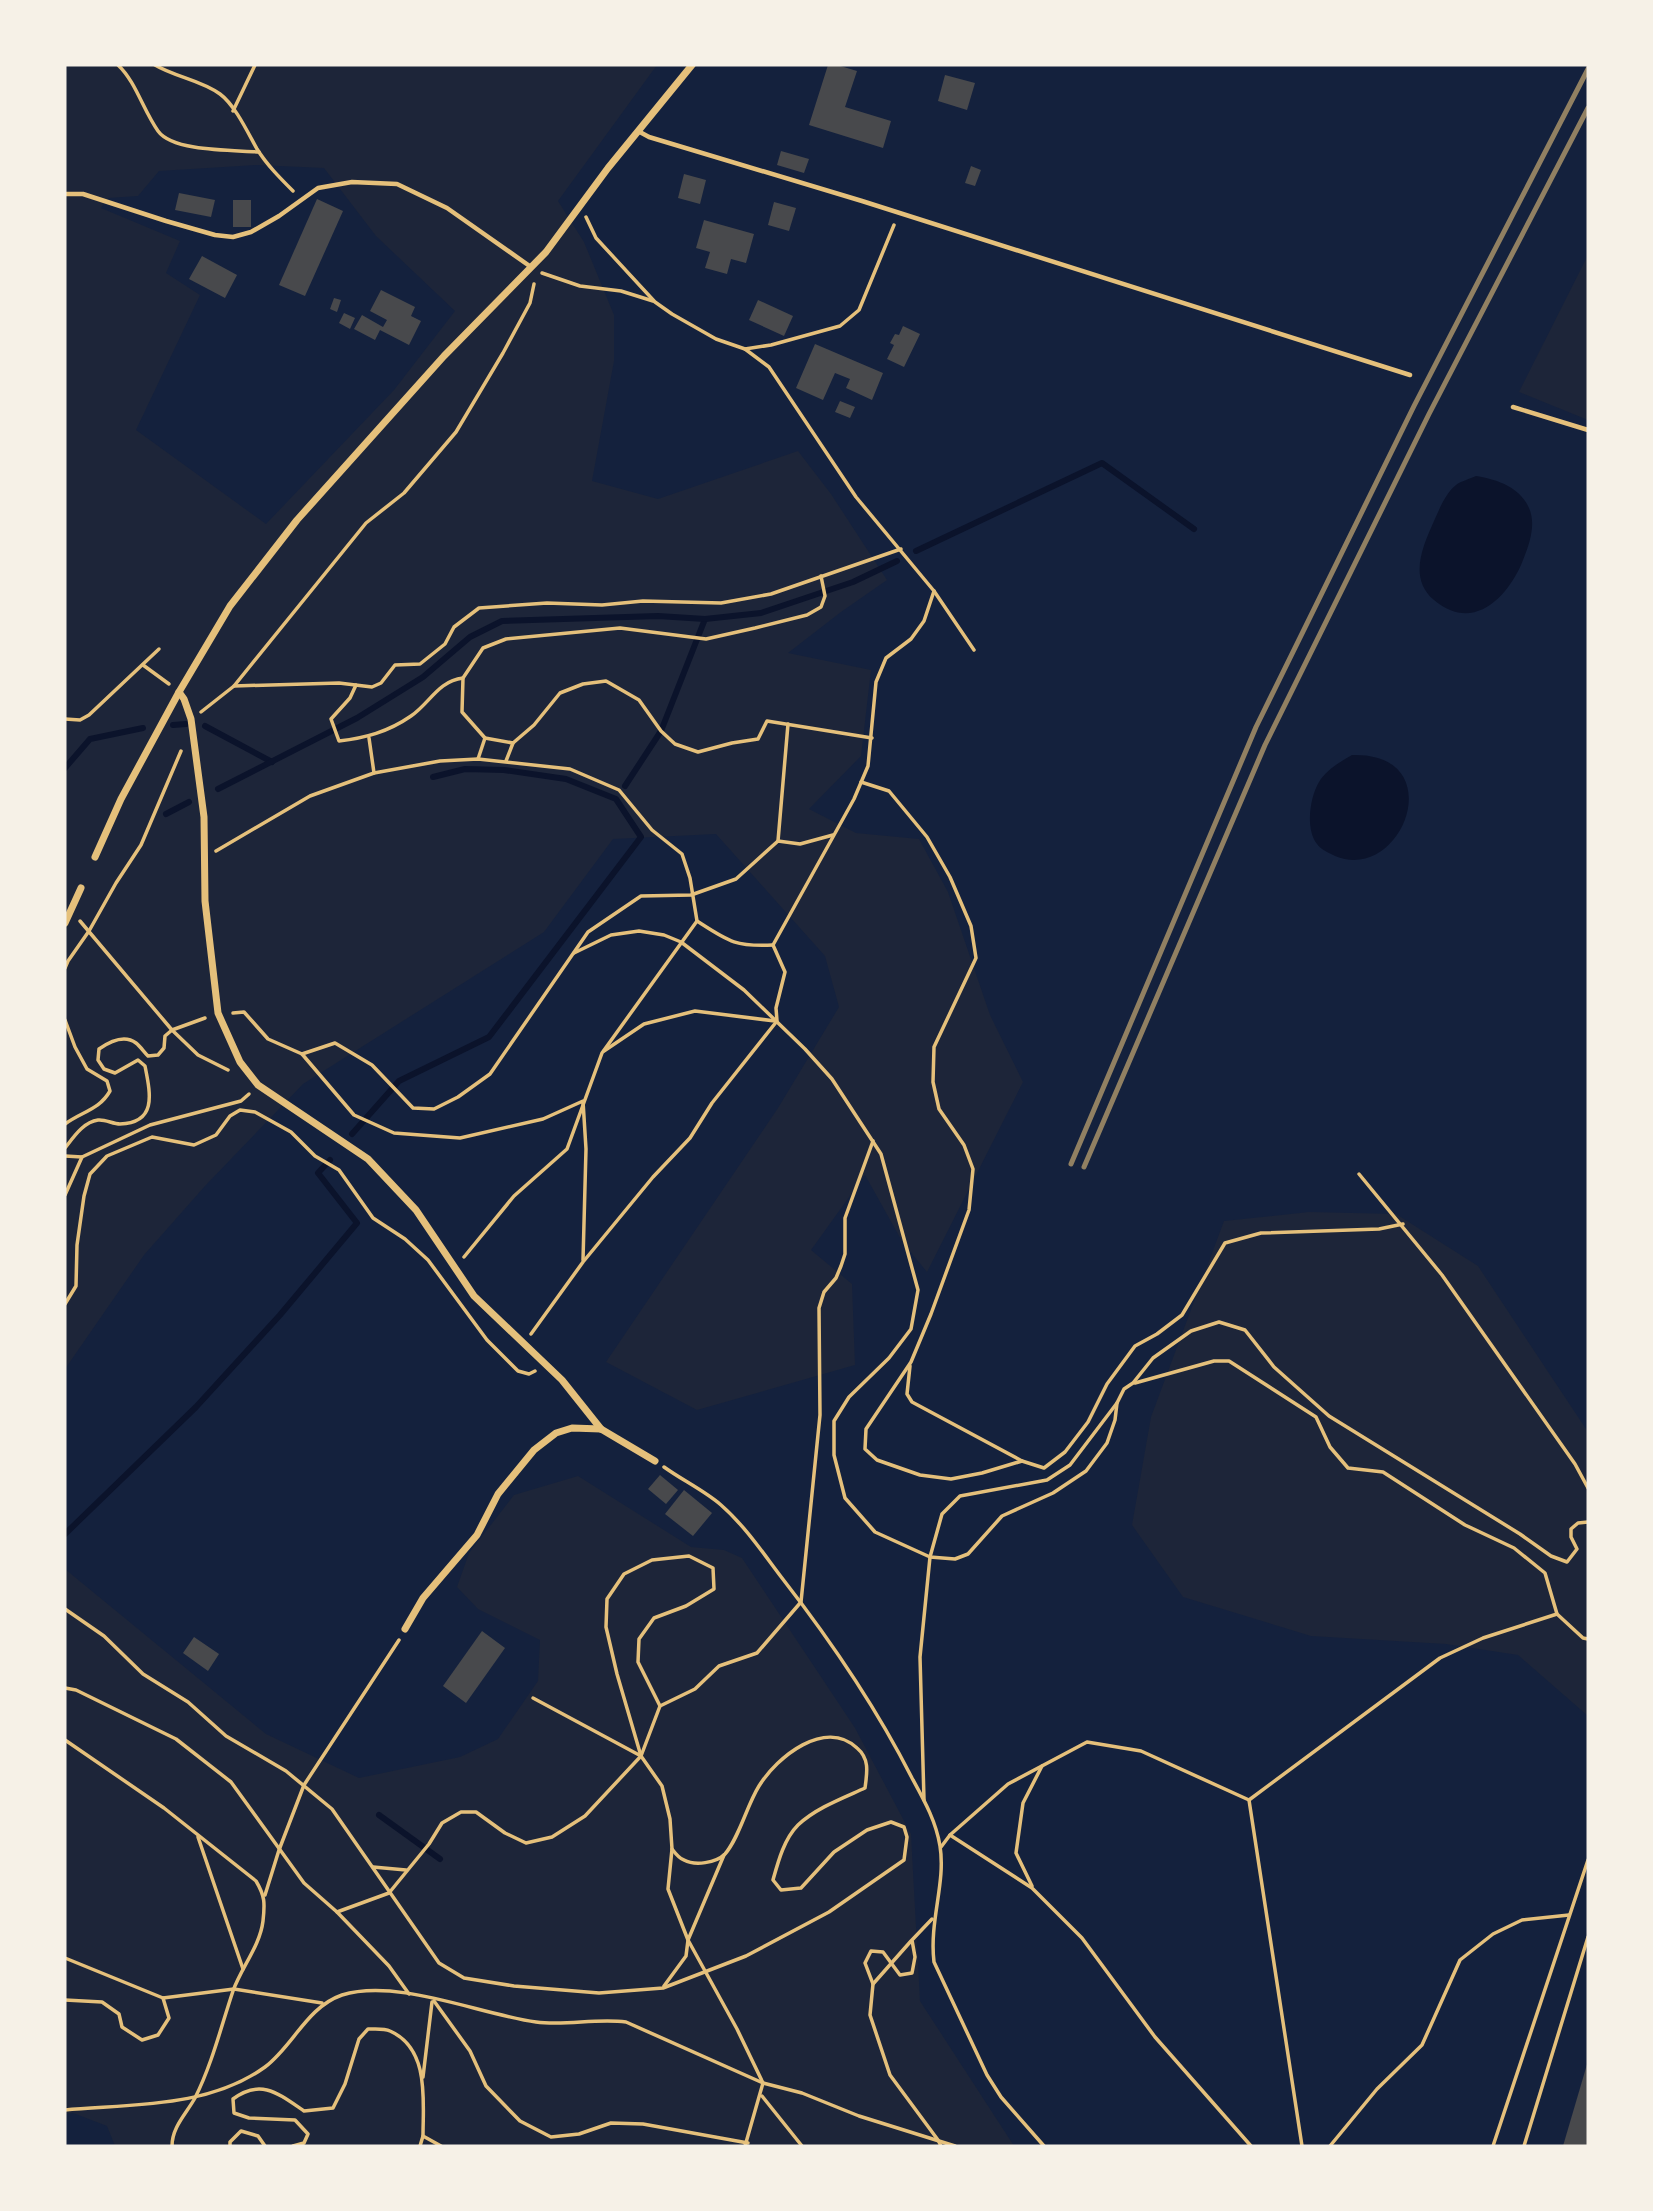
<svg xmlns="http://www.w3.org/2000/svg" width="1653" height="2211" font-family="'Archivo Narrow',sans-serif">
<rect width="100%" height="100%" fill="#14213d"/>
<g fill="#1d2539" fill-rule="evenodd">
<path d="M 65,65 L 657,65 L 558,201 L 584,242 L 614,315 L 614,361 L 592,481 L 658,499 L 798,451 L 831,494 L 887,580 L 841,612 L 788,653 L 871,670 L 861,756 L 809,809 L 856,833 L 919,839 L 948,892 L 990,1015 L 1023,1082 L 927,1272 L 903,1243 L 865,1175 L 811,1250 L 852,1284 L 855,1365 L 697,1410 L 606,1362 L 778,1108 L 839,1007 L 825,956 L 716,834 L 613,839 L 544,932 L 303,1084 L 205,1186 L 144,1255 L 65,1369 ZM 257,165 L 324,168 L 376,236 L 455,311 L 394,390 L 266,524 L 136,430 L 200,295 L 166,273 L 180,241 L 101,208 L 108,198 L 138,196 L 159,171 Z"/>
<polygon points="1588,255 1588,420 1519,392"/>
<polygon points="1309,1212 1396,1214 1478,1266 1588,1432 1588,1716 1518,1655 1446,1644 1311,1636 1183,1597 1132,1525 1151,1417 1224,1221"/>
<polygon points="578,1476 691,1547 724,1550 742,1558 855,1728 911,1834 920,2001 1014,2146 115,2146 107,2126 73,2113 65,2114 65,1569 266,1734 359,1778 460,1757 498,1739 538,1681 540,1640 478,1609 457,1587 469,1553 514,1495"/>
</g>
<g fill="#0b132b">
<path d="M 1476,476 C 1496,479 1520,487 1529,508 C 1537,526 1528,548 1521,565 C 1505,600 1472,632 1434,600 C 1408,578 1423,546 1434,521 C 1440,508 1445,494 1456,485 C 1461,481 1470,479 1476,476 Z"/>
<path d="M 1352,755 C 1452,752 1403,884 1335,856 C 1329,853 1320,849 1317,844 C 1305,829 1310,797 1319,782 C 1326,770 1340,762 1352,755 Z"/>
</g>
<g fill="none" stroke-linecap="round" stroke-linejoin="round">
<g stroke="#0b132b" stroke-width="6">
<polyline points="916,551 1102,463 1194,529"/>
<polyline points="173,725 186,724"/>
<polyline points="205,726 272,762"/>
<polyline points="65,768 90,739 143,728"/>
<polyline points="625,786 661,731 705,619"/>
<polyline points="218,789 357,718 423,677 470,637 502,621 658,616 705,619 761,613 853,582 897,561"/>
<polyline points="166,814 189,802"/>
<polyline points="352,1134 399,1081 489,1037 641,837 616,799 566,779 504,770 465,769 433,777"/>
<polyline points="65,1534 196,1407 280,1315 357,1223 318,1173 330,1160"/>
<polyline points="379,1815 440,1859"/>
</g>
</g>
<g fill="#48494c">
<polygon points="828,65 837,65 857,71 845,107 891,121 883,148 809,125"/>
<polygon points="945,75 975,83 967,110 938,101"/>
<polygon points="781,151 809,159 804,173 777,165"/>
<polygon points="971,166 981,170 975,186 965,183"/>
<polygon points="684,174 706,180 700,204 678,198"/>
<polygon points="179,193 215,200 211,217 175,210"/>
<polygon points="317,199 343,211 305,296 279,285"/>
<rect x="233" y="200" width="18" height="27"/>
<polygon points="774,202 796,208 789,231 768,225"/>
<polygon points="704,220 754,234 746,263 731,259 727,274 705,268 710,252 696,248"/>
<polygon points="202,256 237,275 225,298 189,279"/>
<polygon points="381,290 415,307 411,316 421,321 409,345 380,330 375,340 354,329 362,315 383,327 387,320 370,311"/>
<polygon points="334,298 341,300 337,312 330,309"/>
<polygon points="758,300 793,316 784,336 749,320"/>
<polygon points="344,313 355,318 350,329 339,323"/>
<polygon points="903,326 920,334 904,367 887,359 894,345 890,343 895,334 899,335"/>
<polygon points="815,344 883,373 872,400 846,388 850,379 835,373 823,400 796,388"/>
<polygon points="840,401 855,407 850,418 835,412"/>
<polygon points="660,1475 678,1490 666,1504 648,1489"/>
<polygon points="684,1490 712,1513 693,1536 665,1514"/>
<polygon points="482,1631 505,1648 466,1703 443,1686"/>
<polygon points="194,1637 219,1654 208,1671 183,1653"/>
<polygon points="1588,2061 1588,2146 1563,2146"/>
</g>
<g fill="none" stroke-linecap="round" stroke-linejoin="round">
<g stroke="#e5c07b" stroke-width="3.5">
<path d="M 118,65 C 136,82 143,110 158,131 C 173,152 234,150 259,152"/>
<path d="M 155,65 C 175,77 201,80 220,94 C 235,105 248,133 257,149 C 267,165 280,178 293,191"/>
<polyline points="233,111 255,65"/>
<polyline points="586,217 596,238 655,302 672,314 716,339 745,349 771,345 840,326 859,310 894,225"/>
<polyline points="542,273 580,286 621,291 653,301"/>
<polyline points="745,349 769,367 856,497 934,591 974,650"/>
<polyline points="821,576 825,596 821,607 807,615 755,628 706,639 620,628 506,639 483,648 463,678 462,712 485,738 513,743 534,725 560,693 583,684 606,681 639,700 661,731 675,744 698,752 732,743 758,739 767,721 872,738"/>
<polyline points="143,665 169,684"/>
<path d="M 356,685 L 350,698 L 331,719 L 339,741 C 365,738 388,732 411,716 C 430,703 438,681 463,678"/>
<polyline points="234,686 339,683 372,687 381,683 395,665 420,664 445,644 454,627 479,608 547,603 602,605 643,601 721,603 771,594 901,549"/>
<polyline points="201,712 234,686 366,523 404,493 456,432 503,353 530,303 534,284"/>
<polyline points="65,719 80,720 89,715 159,649"/>
<polyline points="369,738 374,773"/>
<polyline points="478,759 485,738"/>
<polyline points="506,761 513,743"/>
<polyline points="861,782 889,791 927,837 950,877 971,926 976,958 934,1047 933,1082 939,1109 964,1145 973,1169 969,1210 931,1314 911,1362 866,1429 865,1449 877,1460 920,1475 951,1479 982,1473 1022,1461 1044,1468 1065,1452 1088,1422 1107,1384 1135,1346 1157,1334 1182,1315 1225,1243 1261,1233 1379,1229 1403,1224"/>
<polyline points="778,841 788,724"/>
<path d="M 216,851 L 310,796 L 374,773 L 440,761 L 478,759 L 570,769 L 619,790 L 652,830 L 682,854 L 690,878 L 697,921 C 728,941 735,947 773,945"/>
<polyline points="80,921 172,1030 198,1055 228,1070"/>
<polyline points="773,945 854,799 868,766 876,682 886,658 911,639 924,621 934,591"/>
<polyline points="574,953 611,935 639,931 664,935 681,942 744,990 805,1049 832,1079 881,1154 918,1290 911,1329 889,1358 849,1397 834,1421 834,1455 845,1498 875,1532 930,1557 955,1559 968,1554 1002,1516 1053,1493 1086,1471 1107,1443 1115,1420 1117,1403"/>
<polyline points="65,968 68,961 89,931 116,883 141,845 181,751"/>
<polyline points="233,1013 244,1012 268,1039 302,1054 335,1043 372,1065 413,1108 434,1109 458,1097 490,1074 588,932 641,896 691,895 736,879 778,841 800,844 833,835"/>
<path d="M 65,1020 L 75,1047 L 87,1069 L 107,1081 L 110,1091 C 99,1110 83,1111 65,1124"/>
<polyline points="604,1051 644,1024 695,1011 775,1021"/>
<polyline points="302,1054 354,1115 394,1133 460,1138 543,1119 583,1101 586,1149 583,1260"/>
<path d="M 65,1148 C 73,1138 83,1122 98,1120 C 105,1119 113,1124 120,1124 C 158,1123 150,1092 145,1066 L 138,1060 L 115,1073 L 104,1069 L 98,1060 L 99,1049 C 109,1042 124,1034 136,1043 C 140,1046 144,1052 148,1056 L 158,1055 L 164,1048 L 165,1036 L 172,1030 L 205,1018"/>
<polyline points="65,1156 82,1157"/>
<polyline points="1359,1174 1442,1275 1575,1464 1588,1488"/>
<polyline points="65,1195 82,1157 150,1125 241,1101 249,1094"/>
<polyline points="464,1257 514,1196 567,1149 602,1053 697,921"/>
<polyline points="65,1304 76,1286 77,1245 84,1196 90,1174 107,1156 152,1137 194,1145 216,1135 230,1116 240,1110 255,1112 291,1132 315,1156 339,1170 373,1218 405,1239 428,1260 487,1340 518,1371 529,1374 535,1371"/>
<polyline points="531,1334 583,1262 653,1177 690,1138 712,1103 777,1021 776,1008 785,972 773,945"/>
<polyline points="910,1366 907,1394 912,1402 1022,1461"/>
<polyline points="1135,1383 1214,1361 1229,1361 1316,1417 1330,1447 1348,1468 1383,1472 1465,1525 1514,1548 1545,1573 1557,1614 1583,1638 1588,1639"/>
<path d="M 664,1467 C 682,1480 705,1491 721,1505 C 745,1526 763,1553 782,1578 C 831,1641 876,1707 912,1778 C 924,1800 936,1821 940,1846 C 946,1883 929,1921 934,1962 L 987,2075 L 1001,2097 L 1044,2146"/>
<path d="M 65,1609 L 104,1636 L 143,1674 L 188,1702 L 226,1736 L 286,1771 L 332,1809 L 439,1963 L 464,1978 L 514,1986 L 599,1993 L 663,1988 L 746,1956 L 829,1912 L 904,1860 L 907,1837 L 904,1827 L 891,1822 L 867,1830 L 834,1852 L 801,1888 L 781,1890 L 773,1880 C 778,1862 784,1839 798,1825 C 816,1808 843,1798 865,1788 C 867,1773 870,1759 857,1748 C 825,1718 777,1757 759,1786 C 747,1805 739,1838 725,1854 C 716,1863 695,1866 684,1860 C 680,1859 675,1853 672,1849"/>
<polyline points="65,1688 76,1690 176,1739 231,1782 304,1883 337,1912 389,1966 409,1994"/>
<polyline points="533,1698 641,1756"/>
<polyline points="660,1706 638,1662 639,1639 654,1618 686,1606 714,1589 713,1568 689,1556 652,1560 624,1574 607,1599 606,1627 617,1674 641,1756 662,1786 670,1819 672,1849 668,1889 688,1940 686,1956 664,1986"/>
<path d="M 65,1740 L 164,1808 L 256,1881 C 265,1896 265,1903 263,1921 C 260,1946 241,1968 233,1991 C 221,2027 212,2064 195,2098 C 186,2114 172,2127 172,2146"/>
<polyline points="924,1800 920,1657 930,1557 942,1514 960,1496 1047,1480 1070,1465 1117,1403 1124,1389 1133,1383 1153,1358 1191,1331 1219,1322 1245,1330 1274,1367 1329,1416 1520,1534 1551,1556 1567,1562 1577,1549 1571,1537 1571,1529 1578,1523 1588,1522"/>
<polyline points="950,1835 1032,1888 1082,1938 1155,2037 1251,2146"/>
<polyline points="198,1837 243,1969"/>
<polyline points="941,1847 950,1835 1008,1784 1087,1742 1141,1751 1249,1800"/>
<polyline points="724,1855 688,1940 737,2029 763,2083 745,2146"/>
<polyline points="373,1867 406,1870"/>
<polyline points="1032,1886 1016,1853 1023,1803 1042,1766"/>
<polyline points="265,1895 279,1850 304,1785 399,1640"/>
<polyline points="337,1912 389,1893 429,1844 442,1823 461,1812 476,1812 505,1833 526,1843 552,1837 585,1816 641,1756 660,1706 695,1689 719,1666 757,1653 801,1602 820,1415 819,1308 824,1292 836,1278 841,1266 845,1254 845,1218 873,1141"/>
<polyline points="932,1919 912,1940 915,1957 912,1973 900,1975 883,1952 871,1951 865,1963 873,1984 870,2015 890,2075 938,2140 941,2146"/>
<polyline points="65,1958 163,1998 234,1989 322,2003"/>
<polyline points="873,1984 911,1941"/>
<polyline points="65,2000 102,2002 119,2014 122,2027 142,2040 158,2035 169,2018 163,1998"/>
<polyline points="434,2001 470,2051 486,2086 520,2121 551,2137 579,2134 611,2123 643,2124 748,2143"/>
<polyline points="423,2077 432,2002"/>
<polyline points="762,2096 802,2146"/>
<path d="M 65,2110 C 132,2104 208,2108 265,2067 C 293,2046 307,2007 342,1995 C 397,1978 479,2014 536,2022 C 566,2026 596,2018 626,2022 L 763,2083 L 802,2093 L 859,2116 L 955,2146"/>
<polyline points="230,2146 230,2142 241,2131 258,2136 265,2146"/>
<path d="M 293,2146 L 304,2143 L 308,2134 L 295,2120 L 249,2118 L 234,2113 L 233,2099 C 261,2078 279,2094 304,2111 L 333,2108 L 345,2084 L 359,2039 L 368,2029 C 375,2029 384,2028 390,2031 C 430,2049 423,2101 423,2136 L 441,2146"/>
<polyline points="420,2146 423,2136"/>
<polyline points="1302,2146 1249,1800 1440,1658 1483,1638 1557,1614"/>
<polyline points="1330,2146 1377,2089 1422,2045 1460,1960 1493,1934 1522,1920 1569,1915"/>
<polyline points="1493,2146 1588,1860"/>
<polyline points="1524,2146 1588,1937"/>
</g>
<g stroke="#e5c07b" stroke-width="4.5">
<polyline points="638,131 649,137 862,201 1410,375"/>
<polyline points="65,194 83,194 166,221 215,235 233,237 251,232 279,216 318,188 352,182 397,184 447,208 531,267"/>
<polyline points="1513,407 1588,430"/>
</g>
<g stroke="#e5c07b" stroke-width="7">
<polyline points="179,692 184,699 191,719 204,817 205,901 218,1013 240,1062 258,1085 368,1159 416,1210 474,1296 562,1380 601,1429"/>
<polyline points="95,857 121,799 179,692 230,606 297,520 444,356 546,252 608,168 692,65"/>
<polyline points="65,923 81,888"/>
<polyline points="405,1629 423,1598 477,1535 498,1494 534,1450 556,1433 572,1428 601,1429 655,1461"/>
</g>
<g stroke="#918062" stroke-width="5">
<polyline points="1071,1164 1256,727 1414,406 1588,69"/>
<polyline points="1084,1167 1265,745 1429,414 1588,108"/>
</g>
</g>
<rect width="1653" height="2211" fill="none" stroke="#f6f1e7" stroke-width="133"/>
</svg>
